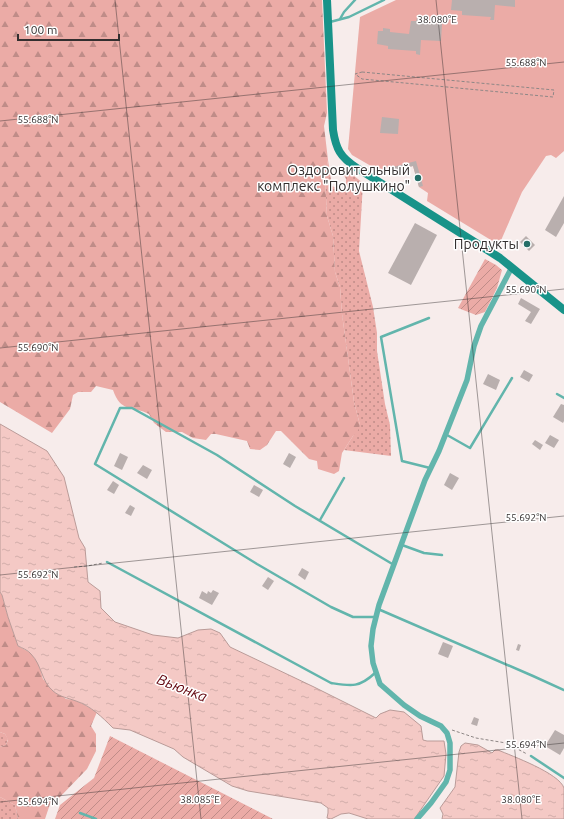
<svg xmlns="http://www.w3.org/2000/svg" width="564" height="819" font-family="Ubuntu,sans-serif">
<defs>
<pattern id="grass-dots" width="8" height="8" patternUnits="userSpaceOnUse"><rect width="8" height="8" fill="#ebaba6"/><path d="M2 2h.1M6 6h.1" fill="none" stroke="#bf8c88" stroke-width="1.8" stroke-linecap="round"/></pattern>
<pattern id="forest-firs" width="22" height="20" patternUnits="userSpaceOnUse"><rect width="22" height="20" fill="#ebaba6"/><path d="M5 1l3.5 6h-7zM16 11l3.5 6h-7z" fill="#bf8c88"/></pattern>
<pattern id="garden-furrows" width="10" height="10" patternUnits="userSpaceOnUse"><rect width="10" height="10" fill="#ebaba6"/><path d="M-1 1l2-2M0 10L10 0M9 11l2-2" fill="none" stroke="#bf8c88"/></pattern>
<pattern id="water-ripples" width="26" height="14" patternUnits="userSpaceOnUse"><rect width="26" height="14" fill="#f4c9c5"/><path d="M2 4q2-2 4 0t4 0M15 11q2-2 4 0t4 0" fill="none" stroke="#d2adaa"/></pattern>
</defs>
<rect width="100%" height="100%" fill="#f7eceb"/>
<g fill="url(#grass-dots)">
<polygon points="328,160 332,186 341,190 346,185 346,179 344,175 346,173 349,172 363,183 359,251 373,307 377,333 377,351 385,404 390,425 391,456 344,450 360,425 354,402 342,314 340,287 335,272 333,236 327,216 325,178"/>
<polygon points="0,732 5,734 8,739 6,745 0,747"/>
<polygon points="0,797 15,805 18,819 0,819"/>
</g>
<g fill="url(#forest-firs)">
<path d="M 0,0 L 322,0 L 327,113 L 324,126 L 328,160 L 325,178 L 327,216 L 333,236 L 335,272 L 340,287 L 342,314 L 354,402 L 360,425 L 357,433 L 353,436 L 342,453 L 339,471 L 334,474 L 318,469 L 317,461 L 309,459 L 281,431 L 276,431 L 267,445 L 260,450 L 250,449 L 247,441 L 216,434 L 211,434 L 206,440 L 193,438 L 182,432 L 166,432 L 154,423 L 149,414 C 131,405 121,413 113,390 L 96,386 L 91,392 L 78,392 L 73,395 L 70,409 L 52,433 L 0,402 Z"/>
<polygon points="0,592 2,595 8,617 18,646 31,653 39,664 43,679 66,699 76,700 97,712 91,726 96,734 96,751 87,769 59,798 51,801 45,819 18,819 15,805 0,797 0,747 6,745 8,740 5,734 0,732"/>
</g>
<polygon fill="#ebaba6" points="396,0 564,0 564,151 556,158 551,155 546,156 522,192 499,245 427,201 428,193 419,187 413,166 383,173 352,155 348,149 360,17"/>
<g fill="url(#garden-furrows)">
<polygon points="485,259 496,265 502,270 497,288 485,312 476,315 458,308"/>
<polygon points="110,736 273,819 55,819 60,805 94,778"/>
</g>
<g fill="url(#water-ripples)" stroke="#ba9b98">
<path d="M 0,424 L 47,451 L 64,477 L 79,538 L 85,548 L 88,582 L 100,591 L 101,608 L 115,622 L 153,635 L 178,638 L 198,630 L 211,629 L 220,633 L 230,647 L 314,687 L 376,718 L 380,714 L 390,710 L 404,712 L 421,726 L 423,740 L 427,741 L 444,741 L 446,754 L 444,776 L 415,818 L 414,819 L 368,819 L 349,813 L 341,814 L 331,819 L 327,818 L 328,813 L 328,808 L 321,803 L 248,791 L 232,786 L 183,757 L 174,749 L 130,730 L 113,728 C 102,717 91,706 76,701 C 68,698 60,697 53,691 C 41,681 42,665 31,654 C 28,650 22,648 18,646 L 8,617 L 2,595 L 0,592 Z"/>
<path d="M 465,743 L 478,745 L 492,753 L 495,750 L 498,750 C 512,756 559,773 564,788 C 564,793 564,812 564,819 L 442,819 L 443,814 L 440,808 L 455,787 L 459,752 L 461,746 Z"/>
</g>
<g fill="#b9afae">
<polygon points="452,0 515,0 515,7 495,5 494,20 490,20 491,17 462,15 462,11 451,10"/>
<polygon points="417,18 423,19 423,22 442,24 441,41 421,40 420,55 416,54 416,51 388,49 388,46 377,44 378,31 383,31 383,28 390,29 390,32 409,34 411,21 416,21"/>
<polygon points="382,117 399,119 398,134 380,133"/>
<polygon points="416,161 423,186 419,187 413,166 394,171 393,167"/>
<polygon points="564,196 564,223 556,237 545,230"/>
<polygon points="415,223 437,235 411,285 388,273"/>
<polygon points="526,236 535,245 529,251 520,242"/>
<polygon points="521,298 540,309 531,324 525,321 531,312 518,304"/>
<polygon points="524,370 533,375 529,382 520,377"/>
<polygon points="488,374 500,380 496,390 483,384"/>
<polygon points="561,404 564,405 564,421 563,423 553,417"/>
<polygon points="550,435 559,440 554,448 545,443"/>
<polygon points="535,440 543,445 540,450 532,444"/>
<polygon points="120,453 128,457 122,470 114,466"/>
<polygon points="289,453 296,457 290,468 283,464"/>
<polygon points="143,465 152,470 147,479 137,473"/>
<polygon points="450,473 459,478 452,490 444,485"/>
<polygon points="113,481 119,485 114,494 107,490"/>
<polygon points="254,485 263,490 259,497 250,492"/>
<polygon points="130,505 135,508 131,516 125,513"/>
<polygon points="302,568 309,572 305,580 298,575"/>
<polygon points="268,577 274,581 268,590 262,586"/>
<polygon points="213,590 219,593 212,605 199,598 202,591 207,594 208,591 211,593"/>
<polygon points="443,642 453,646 448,658 438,654"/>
<polygon points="518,644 521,645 519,651 516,650"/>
<polygon points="474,717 479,719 477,726 471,724"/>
<polygon points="555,730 564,735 564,748 560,755 545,746"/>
</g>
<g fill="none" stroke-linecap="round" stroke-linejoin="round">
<g stroke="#8e8786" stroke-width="1" stroke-dasharray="3 2" stroke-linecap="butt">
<polygon points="362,72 554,90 553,97 362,79 355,74"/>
<polyline points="74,567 87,566 103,563"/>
<polyline points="452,730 476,738 506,743 527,754"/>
</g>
<g stroke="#62b5ac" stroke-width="2.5">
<polyline points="340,19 344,12 355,0"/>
<polyline points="330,22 349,17 384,0"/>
<polyline points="429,318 381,337 402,461 430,468"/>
<polyline points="557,394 564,398"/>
<polyline points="447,435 470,448 512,378"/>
<polyline points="320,520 344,478"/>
<polyline points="402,545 424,553 442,555"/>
<path d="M 107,562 L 331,683 C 351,686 359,688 375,673"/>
<polyline points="378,609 533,676 564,690"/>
<polyline points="375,617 353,617 331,607 257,564 95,464 120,408 132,408 217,455 295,506 394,565"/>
<polyline points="531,756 564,778"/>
<polyline points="80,813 96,819"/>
</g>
<polyline stroke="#62b5ac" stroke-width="5.5" points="417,819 431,803 446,782 450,770 450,743 447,733 441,726 420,716 404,705 380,684 373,663 371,646 373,629 379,605 425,480 439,451 467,380 474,346 481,326 512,267"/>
<path stroke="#189389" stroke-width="8" d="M 327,0 L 333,130 C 336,149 340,157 357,168 L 500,258 L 564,310"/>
</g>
<path fill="none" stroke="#332f2f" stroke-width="1" stroke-opacity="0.45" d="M 115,0 L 201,819M 436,0 L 522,819M 0,121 L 564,62M 0,348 L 564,289M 0,575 L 564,516M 0,802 L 564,743"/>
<g fill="#266f68" stroke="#fff" stroke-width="1.5">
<circle cx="418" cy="178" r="4"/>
<circle cx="527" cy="244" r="4"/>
</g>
<g text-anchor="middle" stroke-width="3" stroke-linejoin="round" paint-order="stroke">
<g font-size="14" fill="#332f2f" stroke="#fff" text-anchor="end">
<text x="410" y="175">Оздоровительный<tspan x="410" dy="16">комплекс "Полушкино"</tspan></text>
<text x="519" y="249">Продукты</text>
</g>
<g font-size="15" font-style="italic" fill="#640710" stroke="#fff">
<text transform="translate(182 688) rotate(21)" y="5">Вьюнка</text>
</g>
</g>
<g font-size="10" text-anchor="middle" fill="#332f2f" stroke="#fff" stroke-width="3" stroke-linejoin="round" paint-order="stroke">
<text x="437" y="23">38.080°E</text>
<text x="526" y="66">55.688°N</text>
<text x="38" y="123">55.688°N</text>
<text x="526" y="293">55.690°N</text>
<text x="38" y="351">55.690°N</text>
<text x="526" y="521">55.692°N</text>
<text x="38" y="578">55.692°N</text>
<text x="526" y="748">55.694°N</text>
<text x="200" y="803">38.085°E</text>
<text x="521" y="803">38.080°E</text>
<text x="38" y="805">55.694°N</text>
</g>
<path d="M18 34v6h101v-6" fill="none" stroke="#332f2f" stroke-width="2"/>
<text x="24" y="34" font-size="12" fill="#332f2f" stroke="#ffffff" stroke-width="3" paint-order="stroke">100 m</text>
</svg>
